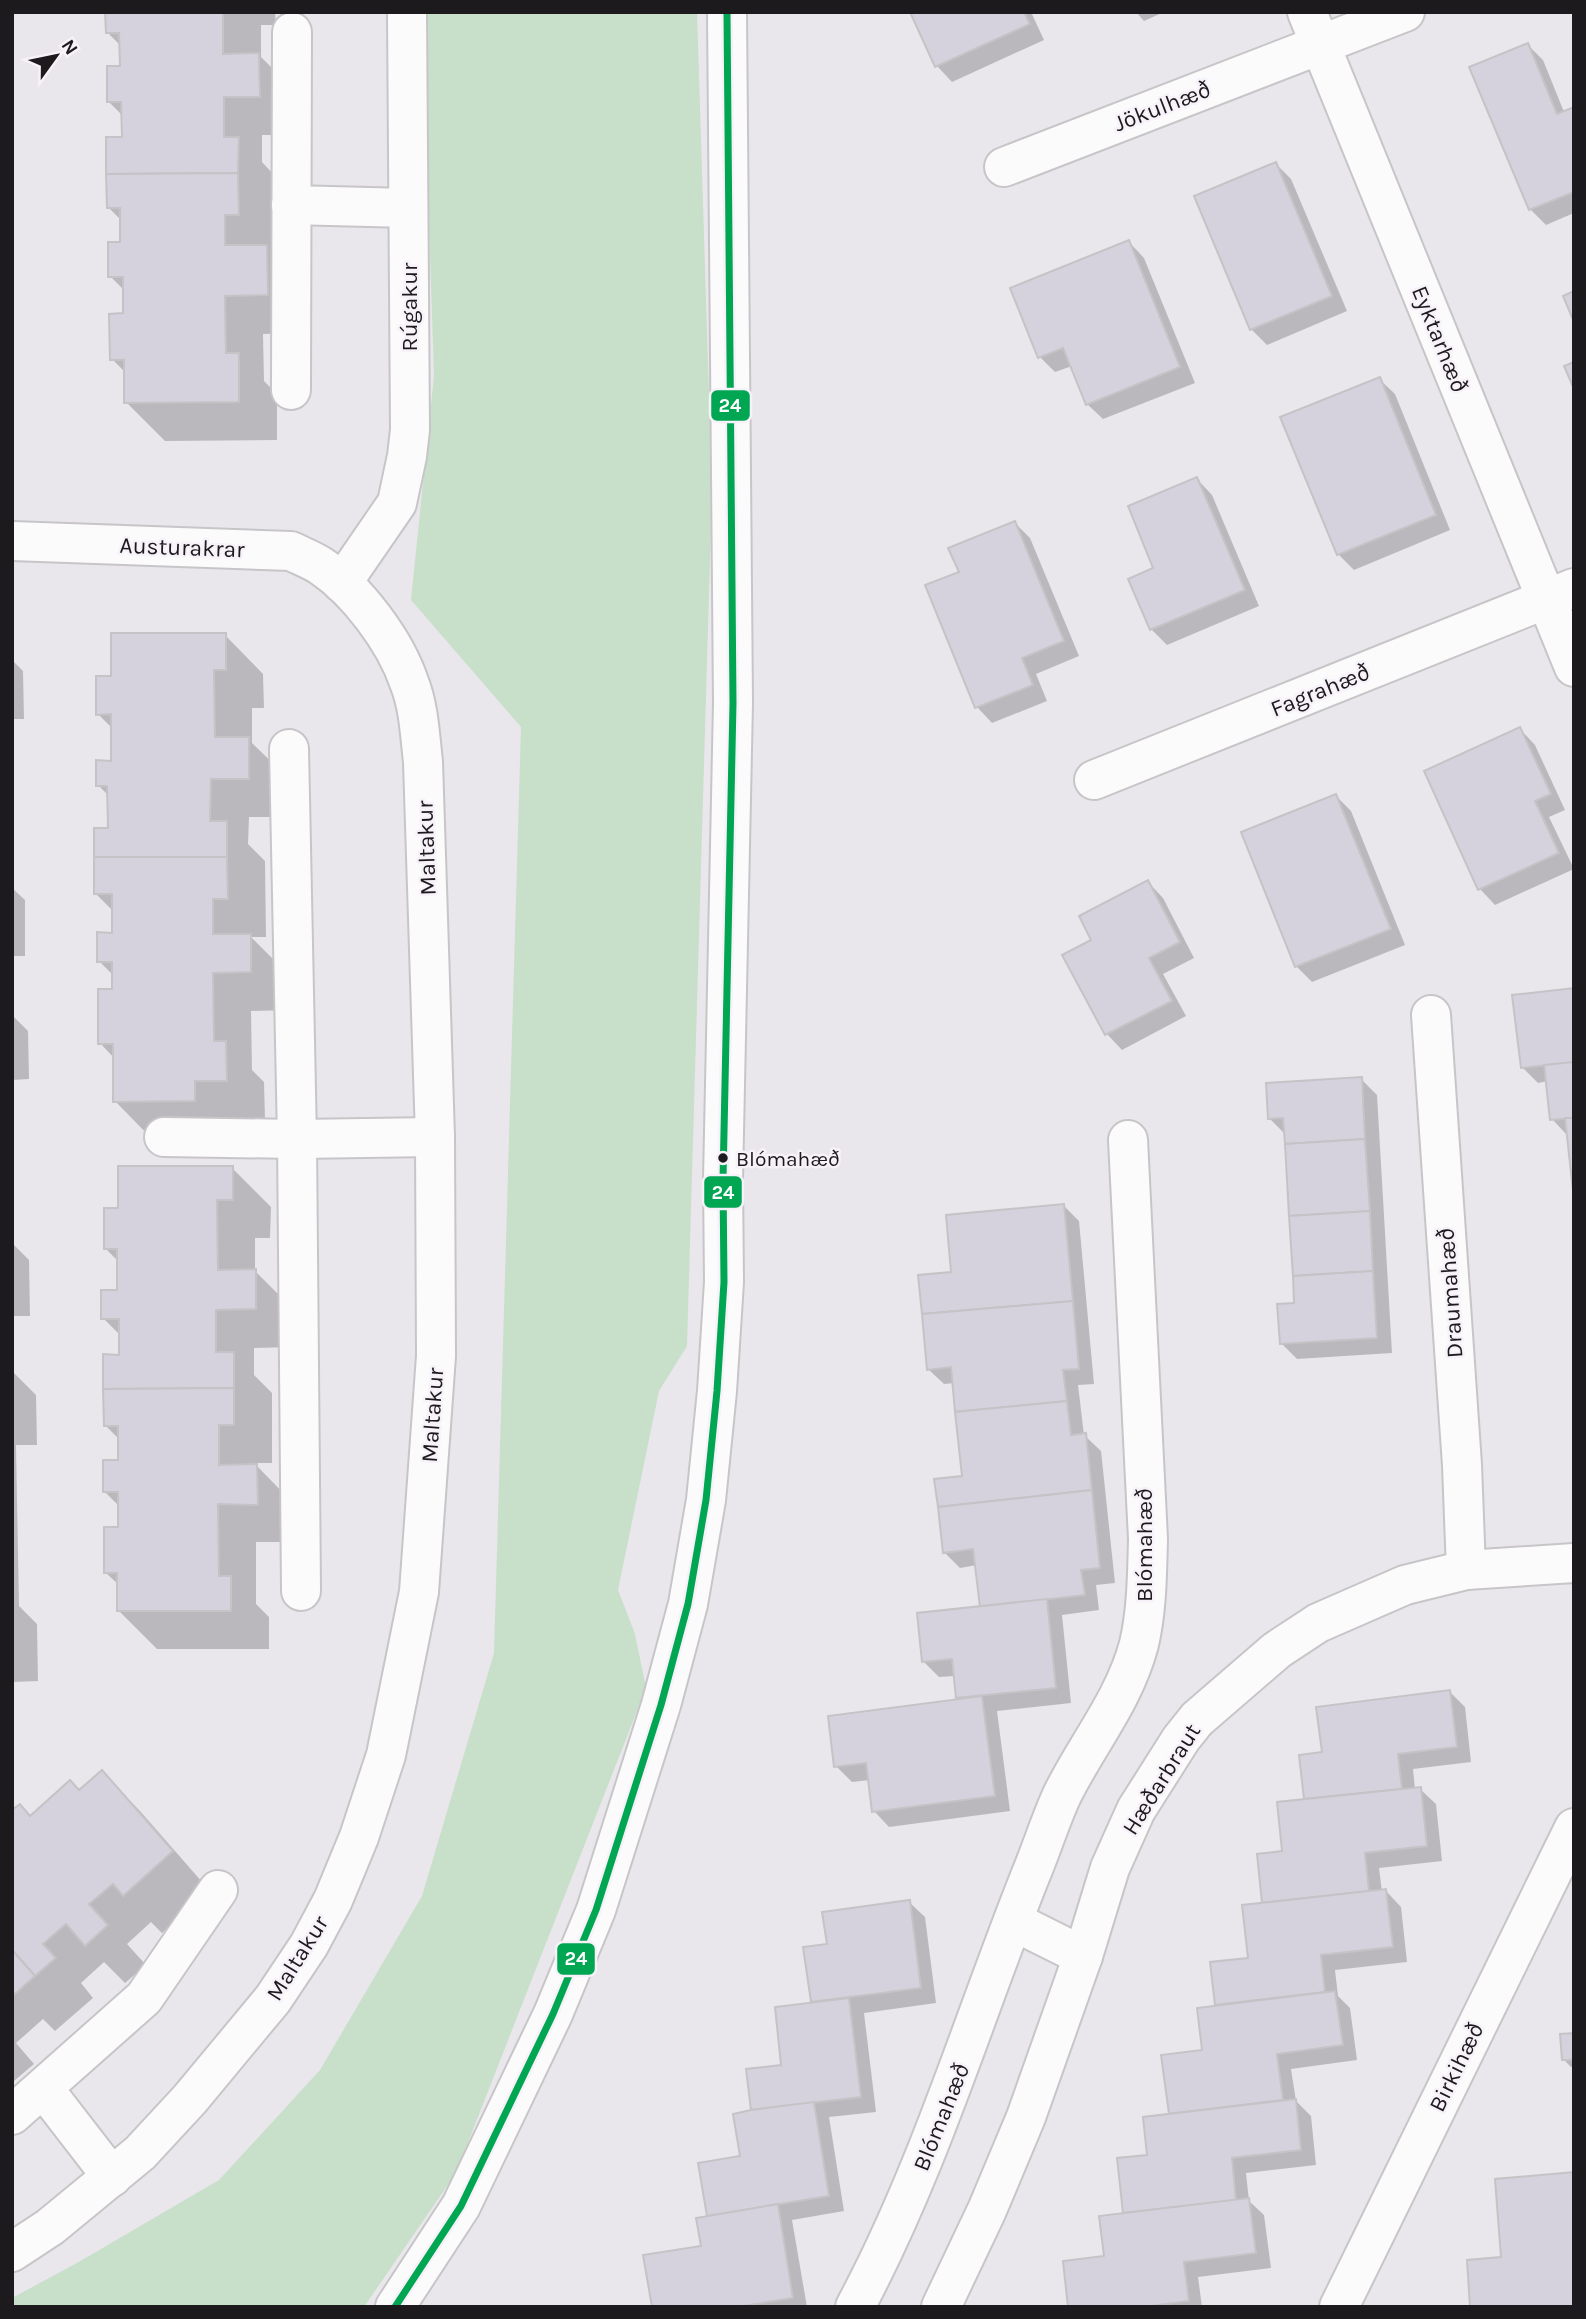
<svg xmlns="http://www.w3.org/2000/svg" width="1586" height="2319" font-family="Karla,sans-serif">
<rect width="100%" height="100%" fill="#e9e7eb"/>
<polygon fill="#c8dfca" points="422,12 697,12 712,491 687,1346 659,1391 618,1590 635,1634 646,1688 456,2173 364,2307 12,2307 12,2298 77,2263 219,2180 320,2070 422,1896 494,1653 521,727 411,600 434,376"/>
<g fill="#0003">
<polygon points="107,12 275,12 276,25 261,25 261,57 297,93 298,135 262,135 262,162 276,177 306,333 263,334 264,381 277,394 277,440 165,441 126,402 126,373 112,359 125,315 125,291 110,276 122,244 122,221 109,208 124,139 123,116 108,101 122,68 121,46 107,32"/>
<polygon points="912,12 1031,12 1044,40 952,82 937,66"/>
<polygon points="1136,12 1164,12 1144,21"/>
<polygon points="1528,45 1543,60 1564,112 1574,109 1574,213 1546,225 1530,209"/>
<polygon points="1276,164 1291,179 1347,311 1267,345 1251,329"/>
<polygon points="1129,242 1144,258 1195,383 1103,419 1087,404 1072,366 1055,372 1040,357"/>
<polygon points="1379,379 1395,394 1450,530 1354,570 1338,554"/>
<polygon points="1197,479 1212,495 1259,606 1167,645 1151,629 1156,569"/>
<polygon points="1015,523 1030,538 1079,656 1036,674 1047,701 992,723 977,707 928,586 961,573"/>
<polygon points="225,635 263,674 264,708 252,708 252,743 287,777 287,817 249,817 248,844 265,861 266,937 251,937 289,975 289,1010 251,1011 252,1070 264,1082 265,1119 233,1119 153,1140 115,1101 114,1058 100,1043 113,991 114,976 99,961 114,934 114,912 96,894 109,830 109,796 98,785 113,762 113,729 98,714 113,678"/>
<polygon points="12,660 23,671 24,719 12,719"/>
<polygon points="1520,729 1535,745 1565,810 1549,817 1574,869 1495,905 1480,889 1427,772"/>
<polygon points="1336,796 1351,811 1405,945 1312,982 1296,966"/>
<polygon points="1148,882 1163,898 1194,958 1163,974 1186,1016 1122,1050 1107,1034 1094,940"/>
<polygon points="12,888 25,900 25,956 12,956"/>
<polygon points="1574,990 1567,1135 1552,1119 1548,1081 1538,1083 1522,1067"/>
<polygon points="12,1015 28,1031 29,1079 12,1080"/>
<polygon points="1361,1079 1377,1095 1392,1353 1297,1359 1281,1343 1296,1304 1286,1135 1270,1119"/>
<polygon points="232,1168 271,1207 270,1238 255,1238 255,1271 294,1310 294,1347 254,1348 254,1375 272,1393 272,1463 257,1463 257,1466 295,1505 296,1542 256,1542 256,1604 269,1617 269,1649 157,1649 119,1611 119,1585 106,1573 120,1529 120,1507 105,1492 119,1462 119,1439 105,1425 120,1357 120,1335 103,1318 119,1292 119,1262 105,1248 120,1209"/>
<polygon points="1064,1206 1079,1221 1094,1384 1078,1385 1084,1435 1101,1451 1115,1583 1096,1585 1099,1610 1062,1615 1071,1703 997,1711 1010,1811 889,1827 874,1811 870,1780 852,1782 836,1766 958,1700 955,1676 939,1677 924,1662 982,1608 977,1565 960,1568 944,1552 964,1478 954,1383 944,1384 928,1369 953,1274"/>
<polygon points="12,1243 29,1260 30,1316 12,1316"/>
<polygon points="12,1371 36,1395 37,1445 16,1445 19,1606 37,1624 38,1681 12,1682"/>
<polygon points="1449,1691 1465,1707 1471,1762 1413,1769 1415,1789 1420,1789 1436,1804 1442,1861 1379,1868 1382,1892 1386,1891 1401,1907 1407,1962 1335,1970 1338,1996 1350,2008 1357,2060 1291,2069 1296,2101 1311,2116 1316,2165 1246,2173 1249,2201 1264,2215 1271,2268 1198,2277 1202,2307 1070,2307 1106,2257 1125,2215 1119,2160 1149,2157 1204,2051 1217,2007 1212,1963 1250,1959 1264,1904 1306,1801 1301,1756 1324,1753"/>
<polygon points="102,1772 140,1811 210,1891 162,1933 151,1922 127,1944 146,1965 125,1983 104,1962 81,1983 93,1998 55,2031 43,2019 16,2043 34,2064 14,2081 12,2079 12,1813 31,1817 79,1792"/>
<polygon points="909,1902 925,1917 936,2003 864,2013 876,2112 829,2117 844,2211 792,2220 807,2307 654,2307 703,2247 709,2217 700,2164 742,2158 753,2111 783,2067 813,2004 805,1949 829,1945"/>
<polygon points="1574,2035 1574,2067 1571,2067 1564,2060"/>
</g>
<g fill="#d6d2dd" stroke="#c4c3c6" stroke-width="2">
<polygon points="105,12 223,12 223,54 259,53 260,97 224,97 224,137 239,137 238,173 106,174 106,137 122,137 121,102 107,102 107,66 120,66 119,33 106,33"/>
<polygon points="910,12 1024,12 1030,24 935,67"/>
<polygon points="1528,43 1557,114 1574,107 1574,192 1529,210 1469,67"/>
<polygon points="1276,162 1332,296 1250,330 1194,196"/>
<polygon points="238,173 239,215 225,215 225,245 267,245 268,295 225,296 226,353 239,353 239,402 124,403 124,360 110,360 109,314 123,313 123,277 108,277 108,242 120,242 120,208 107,208 106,174"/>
<polygon points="1129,240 1180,367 1086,405 1063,348 1038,358 1010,288"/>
<polygon points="1574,291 1574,322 1563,296"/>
<polygon points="1574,362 1574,389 1564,366"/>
<polygon points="1380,377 1436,515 1337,555 1280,417"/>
<polygon points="1197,477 1245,590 1150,630 1128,579 1153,568 1128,506"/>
<polygon points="1015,521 1064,641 1022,658 1033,685 975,708 925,585 959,572 948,548"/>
<polygon points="111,633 226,633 226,670 214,670 215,737 249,737 249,779 211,779 210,821 227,821 227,857 94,857 94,828 108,828 107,786 96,786 96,760 111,761 111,714 96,715 96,676 111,676"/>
<polygon points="1520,727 1551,794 1535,801 1559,853 1478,890 1424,771"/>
<polygon points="1336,794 1391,929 1295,967 1241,832"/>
<polygon points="94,857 227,857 228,899 213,899 213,934 251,934 251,972 213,973 214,1041 226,1041 227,1081 195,1081 195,1101 113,1102 113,1044 98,1044 98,989 112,989 112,962 97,962 97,932 112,933 112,894 94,894"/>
<polygon points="1148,880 1180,942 1149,958 1172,1001 1105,1035 1062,955 1091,940 1079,916"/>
<polygon points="1574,988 1574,1062 1521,1068 1512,995"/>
<polygon points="1574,1062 1574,1118 1550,1120 1544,1065"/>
<polygon points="1362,1077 1365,1139 1285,1144 1283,1118 1268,1119 1266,1083"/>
<polygon points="1565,1118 1574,1118 1574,1191 1573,1191"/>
<polygon points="1365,1139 1370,1211 1289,1216 1285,1144"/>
<polygon points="118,1166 233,1166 233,1200 217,1200 218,1270 256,1269 256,1309 216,1310 216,1352 234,1352 234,1388 103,1389 103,1354 119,1355 119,1319 101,1319 101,1290 117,1290 117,1249 104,1249 104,1208 118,1208"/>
<polygon points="1064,1204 1073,1301 922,1314 918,1275 951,1272 946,1215"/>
<polygon points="1370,1211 1373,1271 1293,1276 1289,1216"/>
<polygon points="1373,1271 1377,1338 1280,1344 1277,1304 1294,1303 1293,1276"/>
<polygon points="1073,1301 1079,1369 1063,1370 1067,1401 955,1412 951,1367 927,1370 922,1314"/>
<polygon points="234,1388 234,1425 219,1425 219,1465 257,1464 258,1505 218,1504 219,1576 231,1576 231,1611 117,1611 117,1573 104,1573 104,1527 118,1527 118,1492 103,1492 103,1460 118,1460 118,1426 104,1426 103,1389"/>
<polygon points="1067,1401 1071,1435 1086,1433 1092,1490 938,1507 934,1479 962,1476 955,1412"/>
<polygon points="1092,1490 1100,1568 1081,1570 1085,1595 980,1607 973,1549 943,1553 938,1507"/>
<polygon points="1047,1599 1056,1688 956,1698 952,1659 922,1662 917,1613"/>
<polygon points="1450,1690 1457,1747 1398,1754 1402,1789 1304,1799 1299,1755 1322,1752 1316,1707"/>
<polygon points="982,1696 995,1796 872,1812 866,1763 834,1767 828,1716"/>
<polygon points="102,1770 173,1851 123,1896 113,1884 89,1904 108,1925 85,1946 66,1924 43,1944 56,1958 35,1976 12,1950 12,1810 20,1804 30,1816 70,1780 79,1790"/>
<polygon points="1421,1787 1427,1846 1365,1853 1369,1891 1262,1903 1257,1854 1282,1851 1277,1802"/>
<polygon points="1386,1889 1393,1947 1321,1955 1325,1992 1215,2005 1210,1962 1248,1958 1242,1905"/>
<polygon points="910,1900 921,1988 811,2002 803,1947 827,1944 822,1912"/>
<polygon points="12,1950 35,1976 15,1994 12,1991"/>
<polygon points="1335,1991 1343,2045 1277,2054 1283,2100 1169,2114 1161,2055 1202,2050 1197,2008"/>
<polygon points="849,1998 861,2097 751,2110 746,2069 781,2065 775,2007"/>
<polygon points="1574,2033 1574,2060 1562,2060 1560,2034"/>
<polygon points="1296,2099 1301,2150 1232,2158 1236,2200 1123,2213 1117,2158 1147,2155 1143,2117"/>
<polygon points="814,2102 829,2196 707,2216 698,2163 740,2156 733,2114 751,2110"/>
<polygon points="1574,2172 1574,2307 1470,2307 1467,2260 1501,2257 1495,2179"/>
<polygon points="1249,2198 1256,2253 1184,2262 1189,2301 1144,2307 1068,2307 1063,2261 1104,2256 1099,2216"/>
<polygon points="778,2204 793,2298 737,2307 652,2307 643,2255 701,2246 696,2218"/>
</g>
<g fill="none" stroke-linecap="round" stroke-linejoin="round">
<g stroke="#c7c5c8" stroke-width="42">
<g id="minor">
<polyline points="1307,12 1574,667"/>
<polyline points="1004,167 1405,12"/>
<polyline points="291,205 408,208"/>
<polyline points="291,390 292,32"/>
<path d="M 12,541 L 291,551 C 301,556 312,560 321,566 C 357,590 395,641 409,682 C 419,707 420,736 423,762 L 435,1137 L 436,1356 L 419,1592 L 386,1755 L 359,1837 L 333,1900 L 309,1945 L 273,1999 L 190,2099 L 140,2153 L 50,2227 L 12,2252"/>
<polyline points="342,583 397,503 407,456 410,430 407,12"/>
<polyline points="289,749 297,1139 301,1591"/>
<polyline points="1094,780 1574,588"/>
<polyline points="1431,1015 1462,1465 1466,1570"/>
<polyline points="164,1137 297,1139 435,1137"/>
<polyline points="1013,1921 1083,1956"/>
<polyline points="44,2089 112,2177"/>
<polyline points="12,2115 144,1998 218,1890"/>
<polyline points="395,2307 461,2206 553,2014 596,1910 661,1705 688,1604 706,1500 717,1391 724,1282 723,1180 733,703 727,12"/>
<path d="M 855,2307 C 929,2169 973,2019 1031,1874 C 1042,1848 1050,1821 1062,1795 C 1087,1744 1124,1701 1139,1644 C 1147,1610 1147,1574 1148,1539 L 1128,1140"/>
<polyline points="941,2307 987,2210 1026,2117 1083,1956 1110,1868 1136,1810 1181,1739 1197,1719 1277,1650 1318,1623 1405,1585 1466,1570 1574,1563"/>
<polyline points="1339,2307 1574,1828"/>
</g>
</g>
<use href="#minor" stroke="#fcfbfc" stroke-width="38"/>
<g stroke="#f7f2fa" stroke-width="12">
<polyline id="bus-1" points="395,2307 461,2206 553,2014 596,1910 661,1705 688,1604 706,1500 717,1391 724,1282 723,1180 733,703 727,12"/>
</g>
<use href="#bus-1" stroke="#00a651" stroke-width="7"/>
</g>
<circle fill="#1c1a1d" stroke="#f7f2fa" stroke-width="2.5" cx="723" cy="1158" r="6"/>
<g text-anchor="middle" stroke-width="5" stroke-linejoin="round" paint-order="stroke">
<g font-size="21" fill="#1c1a1d" stroke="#f7f2fa" text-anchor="start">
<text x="736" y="1166">Blómahæð</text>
</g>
<g font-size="23" fill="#1c1a1d" stroke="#f7f2fa">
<text transform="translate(1162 106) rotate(-21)" y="8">Jökulhæð</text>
<text transform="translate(409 307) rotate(-90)" y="8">Rúgakur</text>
<text transform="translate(1440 339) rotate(68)" y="8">Eyktarhæð</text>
<text transform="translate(182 547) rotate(2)" y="8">Austurakrar</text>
<text transform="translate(1320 690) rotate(-22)" y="8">Fagrahæð</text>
<text transform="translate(426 848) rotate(-92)" y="8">Maltakur</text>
<text transform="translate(1450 1293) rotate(-94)" y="8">Draumahæð</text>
<text transform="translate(432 1415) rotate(-86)" y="8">Maltakur</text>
<text transform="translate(1144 1545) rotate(-90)" y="8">Blómahæð</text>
<text transform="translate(1161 1779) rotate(-58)" y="8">Hæðarbraut</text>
<text transform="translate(297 1958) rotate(-58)" y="8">Maltakur</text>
<text transform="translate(1456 2067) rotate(-64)" y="8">Birkihæð</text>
<text transform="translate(941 2117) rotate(-68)" y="8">Blómahæð</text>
</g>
</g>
<g stroke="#f7f2fa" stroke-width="2.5">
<rect x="710" y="389" width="41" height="33" rx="7" fill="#00a651"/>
<rect x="703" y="1175" width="40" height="34" rx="7" fill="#00a651"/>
<rect x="556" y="1942" width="40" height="34" rx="7" fill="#00a651"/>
</g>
<g font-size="19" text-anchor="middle" font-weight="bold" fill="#fff">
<text x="730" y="412">24</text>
<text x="723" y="1199">24</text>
<text x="576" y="1965">24</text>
</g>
<rect width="1586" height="2319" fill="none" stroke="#1c1a1d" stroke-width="28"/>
<g transform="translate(56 56) rotate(57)" stroke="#f7f2fa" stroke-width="5" paint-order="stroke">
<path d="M0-5L12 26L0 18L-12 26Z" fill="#1c1a1d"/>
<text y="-10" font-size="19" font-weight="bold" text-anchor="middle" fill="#1c1a1d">N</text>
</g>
</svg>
